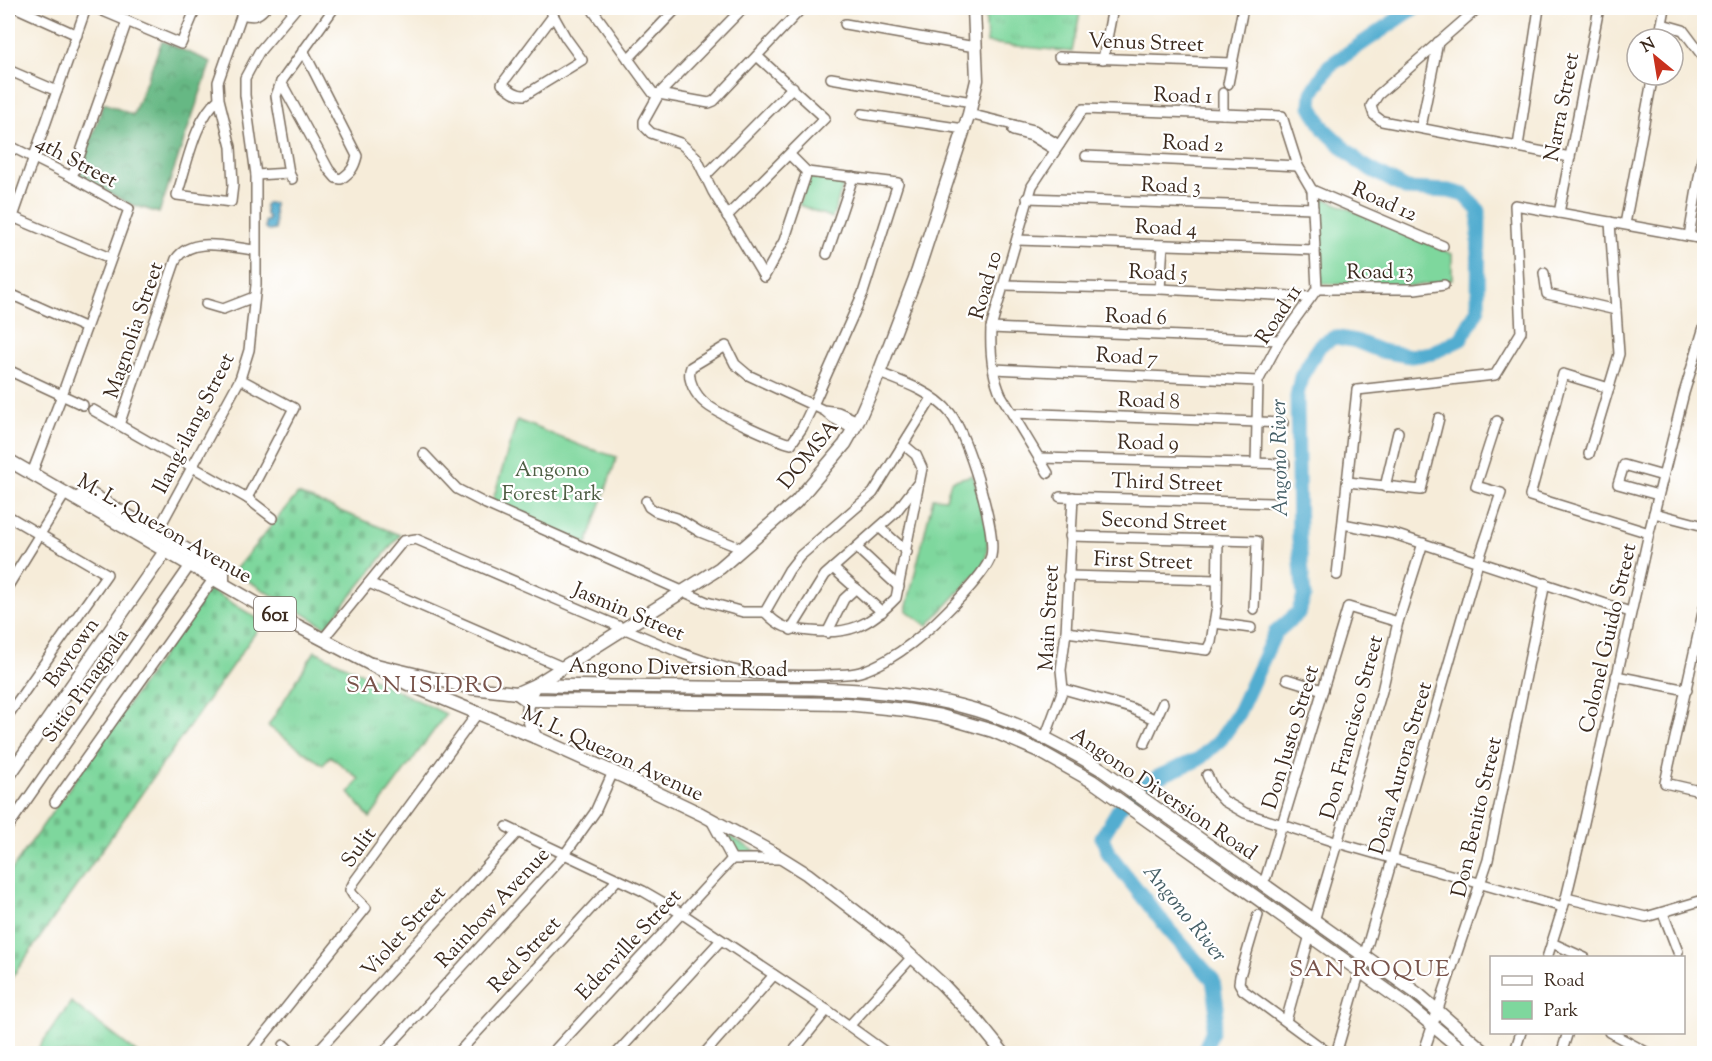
<svg xmlns="http://www.w3.org/2000/svg" width="1712" height="1061" font-family="'Sorts Mill Goudy',serif">
<defs>
<pattern id="grass-tufts" width="24" height="20" patternUnits="userSpaceOnUse" patternTransform="scale(1.5)"><rect width="24" height="20" fill="#7ed79d"/><path d="M3 7l-1-3M5 7V3M7 7l1-3M15 17l-1-3M17 17v-4M19 17l1-3" fill="none" stroke="#6eb987"/></pattern>
<pattern id="forest-crowns" width="20" height="18" patternUnits="userSpaceOnUse" patternTransform="scale(1.5)"><rect width="20" height="18" fill="#66b884"/><path d="M2 6a3 3 0 1 1 6 0M12 15a3 3 0 1 1 6 0" fill="none" stroke="#55966b"/></pattern>
<pattern id="cemetery-stones" width="16" height="16" patternUnits="userSpaceOnUse" patternTransform="scale(1.5)"><rect width="16" height="16" fill="#7ed79d"/><path d="M2 7V4a2 2 0 0 1 4 0v3zM10 15v-3a2 2 0 0 1 4 0v3z" fill="#6eb987"/></pattern>
</defs>
<rect width="100%" height="100%" fill="#fff"/>
<filter id="ink" filterUnits="userSpaceOnUse"><feTurbulence type="fractalNoise" baseFrequency=".0167" numOctaves="2"/><feDisplacementMap in="SourceGraphic" scale="12" xChannelSelector="R" yChannelSelector="G"/><feConvolveMatrix kernelMatrix="1 2 1 2 8 2 1 2 1" color-interpolation-filters="sRGB"/></filter>
<filter id="wash" filterUnits="userSpaceOnUse"><feTurbulence type="fractalNoise" baseFrequency=".008" numOctaves="4" result="noise"/><feDisplacementMap in="SourceGraphic" scale="24" xChannelSelector="R" yChannelSelector="G"/><feGaussianBlur stdDeviation="1.35" result="paint"/><feColorMatrix in="noise" values="0 0 0 0 0 0 0 0 0 0 0 0 0 0 0 0 0 1.4 0 .05"/><feComposite in="paint" operator="in"/></filter>
<g filter="url(#wash)">
<rect width="100%" height="100%" fill="#f6ecd9"/>
<g fill="url(#grass-tufts)" stroke="#5c805e" stroke-width="1.5">
<polygon points="985,8 1081,8 1072,52 987,43"/>
<path d="M 973,475 C 980,503 995,538 983,566 L 927,626 L 906,610 L 933,498 L 946,499 L 951,481 Z"/>
<polygon points="315,651 446,714 370,818 349,793 359,779 330,756 323,765 268,726"/>
<polygon points="721,831 762,855 734,855"/>
<polygon points="71,1002 137,1053 35,1053"/>
</g>
<polygon fill="url(#forest-crowns)" stroke="#507151" stroke-width="1.5" points="162,41 211,62 159,213 130,204 78,176 104,103 133,115"/>
<g fill="url(#cemetery-stones)" stroke="#5c805e" stroke-width="1.5">
<polygon points="298,494 400,535 326,627 233,572"/>
<polygon points="209,589 263,622 8,983 8,875"/>
</g>
<g fill="#7ed79d" stroke="#5c805e" stroke-width="1.5">
<polygon points="809,177 845,180 832,218 799,205"/>
<polygon points="1317,195 1452,254 1452,280 1415,286 1322,284"/>
<polygon points="517,420 584,447 617,457 587,544 492,503"/>
</g>
<polygon fill="#52add0" stroke="#466c77" stroke-width="1.5" points="267,203 274,203 275,230 269,231 265,228 265,221 268,221 269,217 266,215 265,205"/>
<g fill="none" stroke-linecap="round" stroke-linejoin="round">
<polyline stroke="#52add0" stroke-width="15" points="1203,1054 1212,1032 1217,1007 1213,980 1168,929 1109,854 1102,837 1120,807 1142,787 1160,776 1199,759 1221,739 1238,714 1275,633 1298,613 1304,597 1299,540 1297,396 1301,377 1320,345 1335,337 1356,341 1381,351 1411,356 1432,353 1461,339 1478,309 1479,211 1464,195 1449,191 1407,189 1361,164 1324,129 1311,106 1312,93 1329,66 1414,8"/>
</g>
</g>
<g filter="url(#ink)">
<g fill="none" stroke-linecap="round" stroke-linejoin="round">
<g stroke="#7c6e5f" stroke-width="12">
<g id="minor">
<polyline points="17,8 77,35"/>
<polyline points="96,8 181,44 196,8"/>
<path d="M 549,8 L 566,38 L 582,60 L 525,95 C 516,96 509,89 502,84 L 553,16"/>
<polyline points="598,8 594,12 653,93 709,103 714,101 802,8"/>
<polyline points="743,8 659,94 644,121 644,126 651,133 680,143 696,157 713,192 764,277"/>
<polyline points="1478,8 1378,95 1371,106 1374,115 1382,121 1570,157"/>
<path d="M 241,14 C 253,17 257,17 265,8"/>
<polyline points="845,24 975,47"/>
<polyline points="1662,24 1683,30 1704,58"/>
<polyline points="1659,39 1665,8"/>
<polyline points="1059,57 1232,63"/>
<polyline points="628,59 677,8"/>
<polyline points="1103,59 1113,8"/>
<polyline points="8,70 57,91"/>
<polyline points="831,78 972,102"/>
<path d="M 281,82 L 329,170 L 336,178 L 341,179 C 351,172 354,168 357,156 L 303,50"/>
<polyline points="1228,84 1243,8"/>
<path d="M 219,99 C 195,118 187,165 177,195 L 231,202 L 233,185 L 231,147 L 219,99 L 218,82 L 244,8"/>
<polyline points="862,114 964,129"/>
<polyline points="969,114 1034,130 1059,145"/>
<polyline points="1223,114 1223,93"/>
<polyline points="1421,127 1438,42"/>
<polyline points="1013,131 1032,136 1055,150"/>
<polyline points="8,145 72,177 129,209 62,395 32,473"/>
<polyline points="1518,146 1539,8"/>
<path d="M 790,155 L 807,172 L 898,183 L 863,293 L 813,405 L 802,428 L 791,444 C 775,440 718,414 706,404 C 696,396 686,379 691,367 L 726,346 L 735,364 L 748,375 L 823,410 L 838,412 L 858,421"/>
<polyline points="1086,156 1298,166"/>
<polyline points="256,175 289,173"/>
<polyline points="705,176 793,87"/>
<polyline points="72,177 127,21"/>
<polyline points="292,179 289,173 276,96 281,82 334,8"/>
<polyline points="1312,190 1443,246"/>
<polyline points="1027,198 1313,208"/>
<polyline points="1559,213 1599,8"/>
<polyline points="8,215 110,258"/>
<polyline points="727,216 825,118 757,56"/>
<polyline points="1625,224 1653,75"/>
<polyline points="8,231 86,8"/>
<polyline points="1689,236 1704,148"/>
<polyline points="1017,240 1315,250"/>
<polyline points="827,254 853,177"/>
<polyline points="1544,273 1547,294 1616,310"/>
<polyline points="764,277 784,241 807,172"/>
<polyline points="1004,285 1160,289 1311,297"/>
<polyline points="1160,289 1163,245"/>
<polyline points="1317,289 1415,289 1444,285"/>
<polyline points="8,293 86,328"/>
<polyline points="206,304 223,309 254,297"/>
<polyline points="991,328 1280,340"/>
<polyline points="994,369 1258,381"/>
<polyline points="8,370 83,405"/>
<polyline points="240,379 294,408 247,498"/>
<polyline points="1609,388 1563,374 1530,496 1649,533"/>
<polyline points="93,410 247,498 273,518"/>
<polyline points="825,411 833,418 853,429"/>
<polyline points="1013,413 1283,423"/>
<path d="M 119,425 L 176,259 C 192,235 231,248 255,250"/>
<polyline points="424,454 457,489 486,504 707,602 743,612 765,612 789,570 800,556 873,493 932,398"/>
<polyline points="1589,454 1619,354 1610,222"/>
<polyline points="1039,458 1285,464"/>
<path d="M 1048,473 L 1001,395 C 992,375 990,351 991,328 L 1032,186 L 1083,109 L 1282,116 L 1298,166 L 1312,190 L 1317,289 L 1280,340 L 1258,381 L 1256,463"/>
<polyline points="1348,482 1421,490 1439,418"/>
<polyline points="1385,487 1398,432"/>
<polyline points="1658,495 1618,484 1624,465 1663,476"/>
<polyline points="1060,497 1272,503"/>
<polyline points="646,501 649,507 655,511 677,518 700,532 743,549"/>
<polyline points="1654,513 1704,526"/>
<polyline points="8,516 107,574 8,715"/>
<polyline points="1343,524 1394,534 1630,612"/>
<polyline points="880,528 907,552"/>
<polyline points="157,532 240,379 249,350 256,285 256,175 245,95 245,78 259,52 296,8"/>
<polyline points="1070,536 1257,541 1254,609"/>
<polyline points="857,548 899,587"/>
<polyline points="833,568 882,612"/>
<polyline points="1337,575 1357,390 1495,375 1521,332 1515,205 1704,239"/>
<polyline points="1068,576 1217,580"/>
<polyline points="369,583 562,667"/>
<polyline points="8,586 66,492"/>
<polyline points="1217,605 1218,540"/>
<polyline points="1704,608 1665,783 1704,792"/>
<path d="M 765,612 C 780,628 788,629 810,631 C 849,635 869,626 896,598 L 922,468 L 916,455 L 904,445"/>
<polyline points="1214,623 1251,628"/>
<polyline points="791,630 825,575 895,513 919,482"/>
<polyline points="1066,632 1207,650 1211,642 1216,611"/>
<polyline points="827,633 844,599 856,588"/>
<path d="M 323,639 L 403,541 L 416,539 L 681,653 C 701,660 721,668 742,672 C 770,676 800,676 828,675 C 839,674 850,675 860,672 C 877,667 898,654 912,643 C 930,629 985,577 991,556 C 997,531 967,434 950,413 C 933,392 903,382 879,373"/>
<polyline points="1616,676 1687,690"/>
<polyline points="1287,679 1323,690"/>
<polyline points="1063,689 1131,708 1156,720"/>
<polyline points="1045,738 1063,689 1061,670 1066,632 1073,497"/>
<polyline points="1145,743 1163,703"/>
<polyline points="1207,775 1214,790 1224,801 1245,813 1338,843 1563,907"/>
<polyline points="55,802 214,578"/>
<polyline points="711,820 732,859"/>
<polyline points="8,827 191,564"/>
<polyline points="507,827 643,891 681,913 827,1010 888,1054"/>
<polyline points="1266,877 1348,607 1398,622"/>
<polyline points="1566,898 1646,917 1700,901 1704,902"/>
<polyline points="1663,913 1678,952"/>
<polyline points="1258,915 1240,976 1239,983 1243,990 1330,1054"/>
<polyline points="1314,921 1382,691 1398,622 1423,543"/>
<polyline points="1552,943 1585,958"/>
<polyline points="1547,958 1566,898 1581,836 1649,533 1684,393 1704,327"/>
<polyline points="1286,1021 1310,935"/>
<polyline points="850,1025 912,957"/>
<polyline points="1609,1032 1648,1053"/>
<polyline points="284,1045 294,1054"/>
<polyline points="249,1054 366,908 353,895 350,890 354,882 477,714"/>
<polyline points="315,1054 518,832"/>
<polyline points="382,1054 565,854 595,812 613,772"/>
<polyline points="457,1054 618,879"/>
<polyline points="551,1054 732,859 782,859"/>
<polyline points="616,1054 721,940"/>
<polyline points="704,1054 774,975"/>
<polyline points="791,1054 827,1010"/>
<polyline points="1336,1054 1478,562 1501,493 1476,486 1497,421"/>
<polyline points="1423,1054 1488,860 1545,583"/>
<polyline points="1514,1054 1521,1032"/>
<polyline points="1561,1054 1568,1032"/>
</g>
</g>
<g stroke="#7c6e5f" stroke-width="15">
<g id="major">
<polyline points="8,460 275,614 408,684 535,737 626,778 701,814 775,854 807,874 899,945 943,985 978,1022 1004,1054"/>
<polyline points="77,499 87,492 218,568 223,573 223,583"/>
<path d="M 372,664 L 472,688 L 517,693 L 535,685 C 606,687 677,687 748,688 C 819,688 892,688 961,706 C 1010,718 1057,743 1101,769 L 1418,994 L 1487,1054"/>
<polyline points="517,693 527,700 846,704 906,710 941,716 993,731 1039,751 1092,781 1409,1006 1467,1054"/>
<path d="M 535,737 C 527,715 523,706 535,685 L 720,568 L 796,502 L 845,444 L 858,421 L 879,373 L 917,273 L 969,114 L 977,80 L 974,8"/>
<polyline points="8,777 166,550"/>
</g>
</g>
<use href="#minor" stroke="#fff" stroke-width="9"/>
<use href="#major" stroke="#fff" stroke-width="12"/>
</g>
</g>
<g text-anchor="middle" stroke-width="4.5" stroke-linejoin="round" paint-order="stroke">
<rect fill="#fff" stroke="#766a62" stroke-width="1.5" x="254" y="597" width="42" height="34" rx="4.5"/>
<g font-size="20" font-weight="bold" fill="#3b2a1e">
<text x="275" y="621">601</text>
</g>
<g font-size="21" fill="#3b2a1e" stroke="#fff">
<text transform="translate(1146 42) rotate(2)" y="7">Venus Street</text>
<text transform="translate(1183 95) rotate(2)" y="7">Road 1</text>
<text transform="translate(1561 107) rotate(-79)" y="7">Narra Street</text>
<text transform="translate(1193 143) rotate(3)" y="7">Road 2</text>
<text transform="translate(77 161) rotate(28)" y="7">4th Street</text>
<text transform="translate(1171 185) rotate(2)" y="7">Road 3</text>
<text transform="translate(1385 201) rotate(24)" y="7">Road 12</text>
<text transform="translate(1166 227) rotate(2)" y="7">Road 4</text>
<text transform="translate(1380 271) rotate(-1)" y="7">Road 13</text>
<text transform="translate(1158 272) rotate(2)" y="7">Road 5</text>
<text transform="translate(985 285) rotate(-74)" y="7">Road 10</text>
<text transform="translate(1278 314) rotate(-57)" y="7">Road 11</text>
<text transform="translate(1136 316) rotate(2)" y="7">Road 6</text>
<text transform="translate(133 330) rotate(-71)" y="7">Magnolia Street</text>
<text transform="translate(1127 356) rotate(3)" y="7">Road 7</text>
<text transform="translate(1149 400) rotate(2)" y="7">Road 8</text>
<text transform="translate(193 423) rotate(-63)" y="7">Ilang-ilang Street</text>
<text transform="translate(1148 442) rotate(1)" y="7">Road 9</text>
<text transform="translate(808 454) rotate(-51)" y="7">DOMSA</text>
<text transform="translate(1167 482) rotate(2)" y="7">Third Street</text>
<text transform="translate(1164 521) rotate(2)" y="7">Second Street</text>
<text transform="translate(165 528) rotate(30)" y="7">M. L. Quezon Avenue</text>
<text transform="translate(1143 560) rotate(2)" y="7">First Street</text>
<text transform="translate(629 611) rotate(23)" y="7">Jasmin Street</text>
<text transform="translate(1048 618) rotate(-87)" y="7">Main Street</text>
<text transform="translate(1607 638) rotate(-77)" y="7">Colonel Guido Street</text>
<text transform="translate(71 652) rotate(-55)" y="7">Baytown</text>
<text transform="translate(678 667) rotate(1)" y="7">Angono Diversion Road</text>
<text transform="translate(85 685) rotate(-55)" y="7">Sitio Pinagpala</text>
<text transform="translate(1351 727) rotate(-75)" y="7">Don Francisco Street</text>
<text transform="translate(1290 737) rotate(-73)" y="7">Don Justo Street</text>
<text transform="translate(613 753) rotate(25)" y="7">M. L. Quezon Avenue</text>
<text transform="translate(1400 768) rotate(-74)" y="7">Doña Aurora Street</text>
<text transform="translate(1164 793) rotate(34)" y="7">Angono Diversion Road</text>
<text transform="translate(1476 817) rotate(-77)" y="7">Don Benito Street</text>
<text transform="translate(358 847) rotate(-54)" y="7">Sulit</text>
<text transform="translate(492 907) rotate(-47)" y="7">Rainbow Avenue</text>
<text transform="translate(403 931) rotate(-48)" y="7">Violet Street</text>
<text transform="translate(628 944) rotate(-47)" y="7">Edenville Street</text>
<text transform="translate(524 954) rotate(-47)" y="7">Red Street</text>
</g>
<g font-size="21" fill="#4f5e44" stroke="#fff">
<text x="552" y="476">Angono<tspan x="552" dy="24">Forest Park</tspan></text>
</g>
<g font-size="22" font-style="italic" fill="#445e65" stroke="#fff">
<text transform="translate(1278 458) rotate(-91)" y="8">Angono River</text>
<text transform="translate(1186 912) rotate(51)" y="8">Angono River</text>
</g>
<g font-size="24" letter-spacing="1.5" fill="#79544b" stroke="#fff">
<text x="425" y="692">SAN ISIDRO</text>
<text x="1370" y="976">SAN ROQUE</text>
</g>
</g>
<rect width="1712" height="1061" fill="none" stroke="#fff" stroke-width="30"/>
<rect x="1490" y="956" width="195" height="78" fill="#ffffff" stroke="#b1aaa5" stroke-width="1.5"/>
<rect x="1502" y="976" width="30" height="9" fill="#ffffff" stroke="#b1aaa5" stroke-width="1.5"/>
<text x="1544" y="986" font-size="18" fill="#3b2a1e">Road</text>
<rect x="1502" y="1001" width="30" height="18" fill="#7ed79d" stroke="#b1aaa5" stroke-width="1.5"/>
<text x="1544" y="1016" font-size="18" fill="#3b2a1e">Park</text>
<g transform="translate(1655 57) rotate(330)"><circle r="28" fill="#ffffff" stroke="#b1aaa5" stroke-width="1.5"/>
<path d="M0-4.5L10 22L0 15L-10 22Z" fill="#c8321e"/>
<text y="-9" font-size="16" font-weight="bold" text-anchor="middle" fill="#3b2a1e">N</text>
</g>
</svg>
